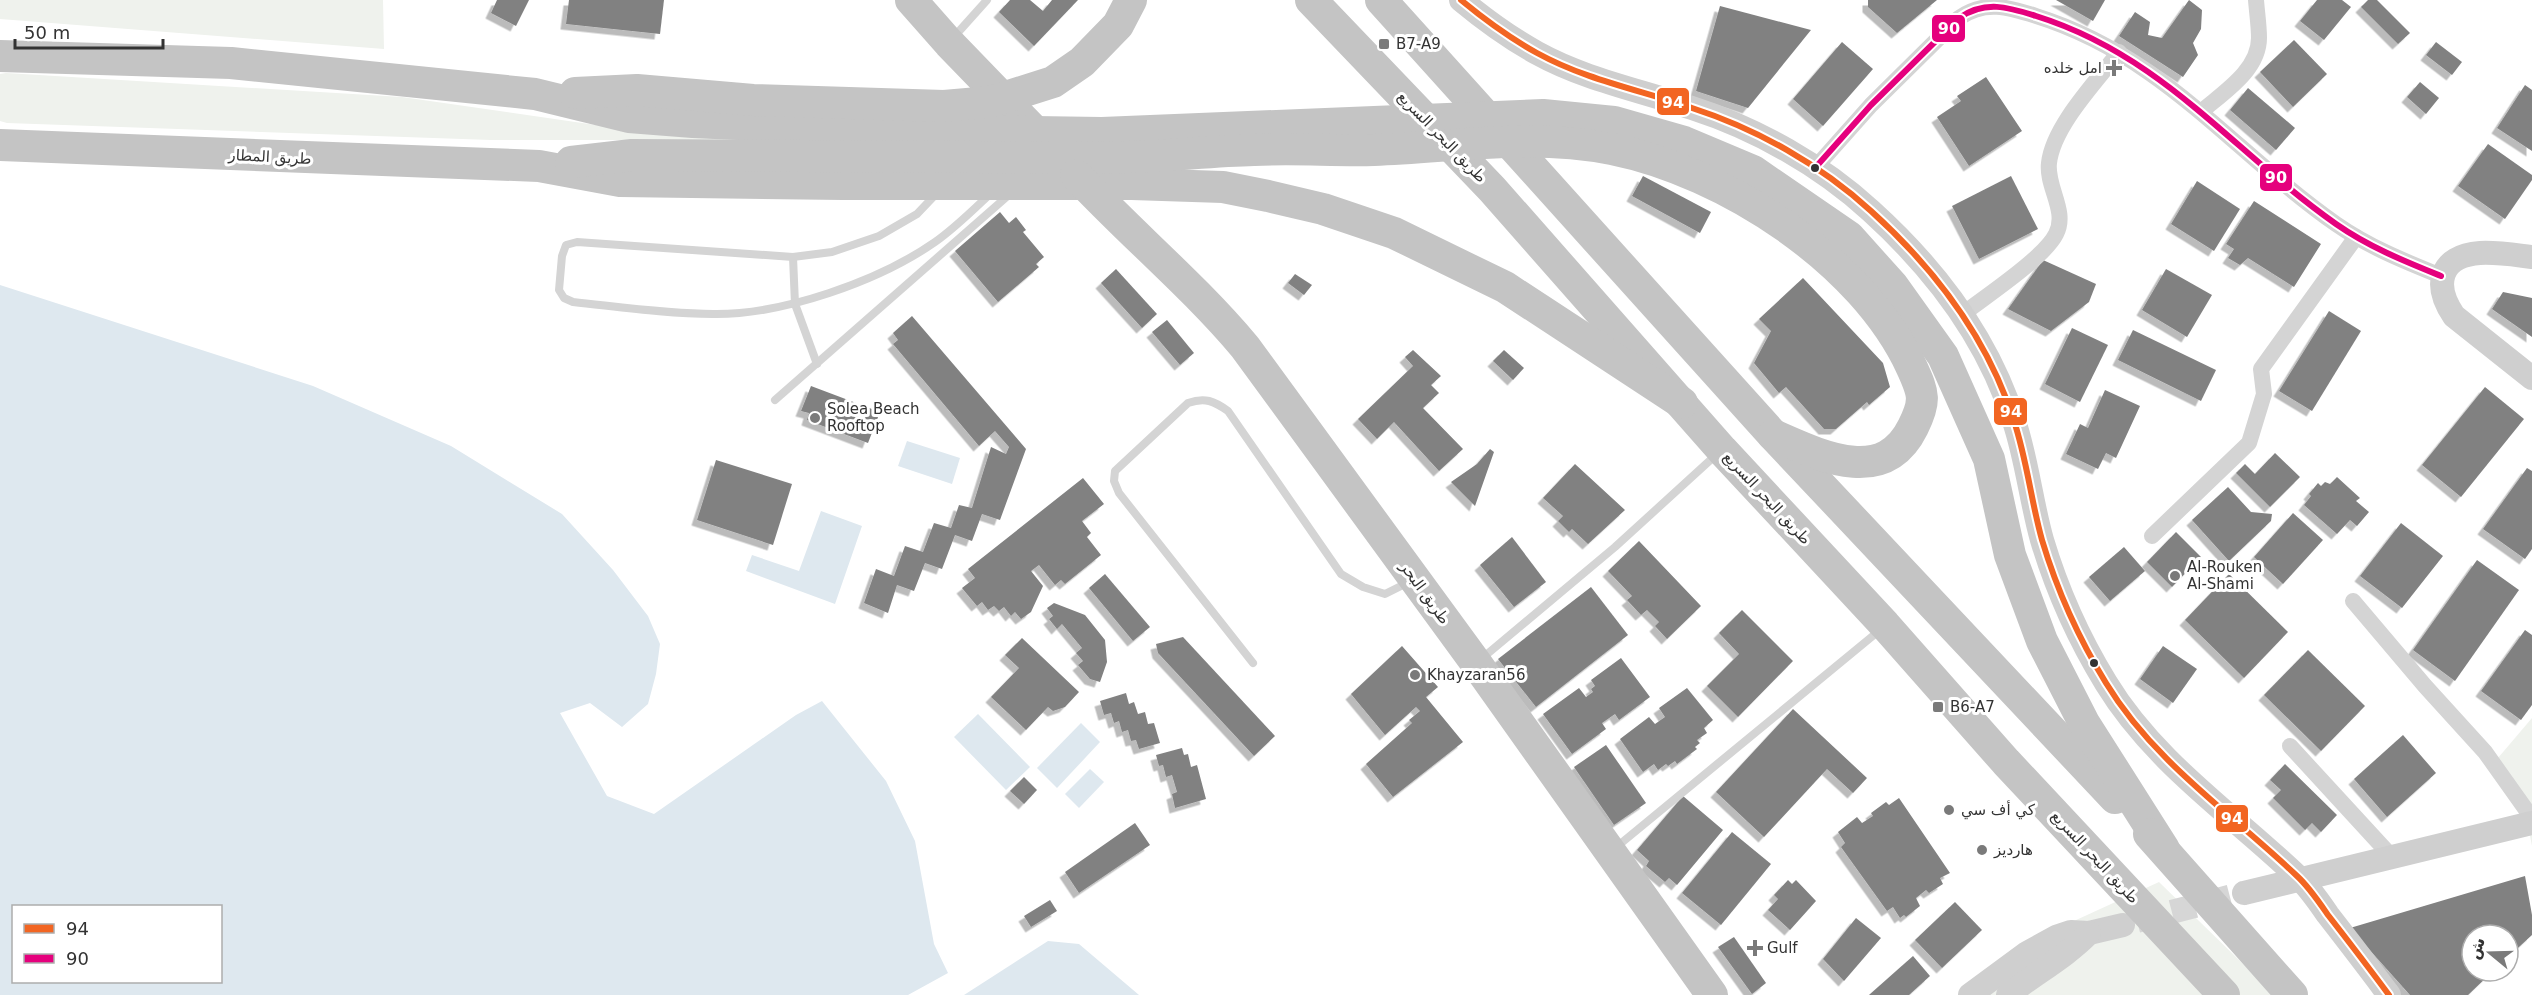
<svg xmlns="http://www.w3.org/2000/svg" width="2532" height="995" font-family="'DejaVu Sans',Vazirmatn,sans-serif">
<defs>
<filter id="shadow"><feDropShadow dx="-5.5" dy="5.5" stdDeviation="0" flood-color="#0004"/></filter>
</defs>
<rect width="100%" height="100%" fill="#fff"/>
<g fill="#eff2ed">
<polygon points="0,0 383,0 384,49 0,19"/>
<polygon points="6,73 402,97 596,125 757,140 491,140 7,123 0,121 0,74"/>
<polygon points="2532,718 2532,846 2521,791 2498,758"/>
<polygon points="2159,882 2275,995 1960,995 2011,950"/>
</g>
<g fill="#dee8ef" fill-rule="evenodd">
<path d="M 0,285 L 313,386 L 451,446 L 562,514 L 613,570 L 648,616 L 660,644 L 656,674 L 648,704 L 622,727 L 590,703 L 560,713 L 607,796 L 654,814 L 796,715 L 822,701 L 886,781 L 915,841 L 934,944 L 948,973 L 908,995 L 0,995 ZM 14,906 L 220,906 L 220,982 L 14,982 Z"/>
<polygon points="907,441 960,458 952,484 898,466"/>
<polygon points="821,511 862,526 835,604 746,571 752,555 799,571"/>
<polygon points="978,714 1030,767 1006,790 954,737"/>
<polygon points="1081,723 1100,742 1057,788 1037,768"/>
<polygon points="1090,769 1104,782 1079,808 1065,794"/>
<polygon points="1048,941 1079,944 1139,995 964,995"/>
</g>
<g fill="#818181" filter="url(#shadow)">
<polygon points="497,0 529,0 516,26 491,13"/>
<polygon points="569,0 664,0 660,34 566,24"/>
<polygon points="1010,0 1030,0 1043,11 1052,0 1078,0 1034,46 999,12"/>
<polygon points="1868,0 1937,0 1897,33 1868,7"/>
<polygon points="2056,0 2105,0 2093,21"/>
<polygon points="2189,0 2202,10 2201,29 2193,43 2198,55 2183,77 2119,36 2135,12 2150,22 2148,35 2162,38"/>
<polygon points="2317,0 2342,0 2351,7 2324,40 2300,21"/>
<polygon points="2368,0 2377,0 2410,33 2398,44 2361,7"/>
<polygon points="1720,6 1811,30 1748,108 1696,91"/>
<polygon points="2294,40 2327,74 2293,107 2260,72"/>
<polygon points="1842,42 1873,69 1823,126 1793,99"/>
<polygon points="2436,42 2462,62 2452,75 2426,55"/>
<polygon points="1986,77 2022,131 1969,166 1937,117 1961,101 1957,96"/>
<polygon points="2420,82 2439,98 2426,114 2407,97"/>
<polygon points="2525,85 2532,90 2532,151 2497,128"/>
<polygon points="2248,88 2295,128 2276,150 2230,110"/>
<polygon points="2488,144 2532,175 2532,180 2505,219 2458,186"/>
<polygon points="1643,176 1711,212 1700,233 1632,196"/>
<polygon points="2011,176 2038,229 1979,259 1952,206"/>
<polygon points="2197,181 2240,209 2214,251 2171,224"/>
<polygon points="2254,201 2321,244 2294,287 2248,258 2240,265 2228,258 2234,249 2226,244"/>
<polygon points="1000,212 1009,223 1016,217 1026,230 1023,232 1044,257 1036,264 1039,267 998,302 955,251"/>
<polygon points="2043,260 2096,284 2089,302 2051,331 2008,309"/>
<polygon points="1116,269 1157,314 1142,328 1101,283"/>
<polygon points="2166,269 2212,295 2187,337 2142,310"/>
<polygon points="1295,274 1312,285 1304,295 1288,283"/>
<polygon points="1803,278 1883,363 1890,387 1869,405 1867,402 1836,429 1824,429 1786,387 1779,393 1754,363 1771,331 1759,319"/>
<polygon points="2503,292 2532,298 2532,337 2492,309"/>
<polygon points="2329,311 2361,331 2312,411 2279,391"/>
<polygon points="912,316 1026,449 1000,520 982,514 972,541 955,535 942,569 925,563 914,591 897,585 888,613 864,603 876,569 894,576 905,546 923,552 934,523 951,528 959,505 972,508 991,447 1006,454 1009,447 995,431 979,446 893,344 898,340 893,333"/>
<polygon points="1167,320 1194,353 1180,365 1152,332"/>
<polygon points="2072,328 2108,345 2080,402 2045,384"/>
<polygon points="2133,330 2216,370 2201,401 2118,360"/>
<polygon points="1413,350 1441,376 1431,385 1439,393 1423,408 1463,449 1439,471 1394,422 1377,439 1358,419 1413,366 1405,357"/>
<polygon points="1504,350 1524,368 1513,380 1493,361"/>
<polygon points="811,386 880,412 868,443 807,420 809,413 801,411"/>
<polygon points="2485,387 2524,419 2461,497 2422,465"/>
<polygon points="2105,390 2140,406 2116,458 2106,453 2098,469 2066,454 2080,424 2088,428"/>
<polygon points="1490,449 1494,452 1475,506 1451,482 1477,464"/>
<polygon points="2275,453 2300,477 2270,507 2236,473 2245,464 2255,474"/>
<polygon points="716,460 792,484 773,545 697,520"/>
<polygon points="1575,464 1625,510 1588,544 1572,529 1569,532 1558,521 1563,516 1543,498"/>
<polygon points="2527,468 2532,471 2532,549 2525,559 2483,529"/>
<polygon points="2337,477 2360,498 2356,501 2369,512 2357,526 2350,520 2337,534 2304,505 2311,496 2309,494 2318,483 2321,486 2325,482 2330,484"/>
<polygon points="1083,478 1104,504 1082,521 1091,533 1087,537 1101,555 1065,584 1061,580 1055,585 1039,565 1031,571 1043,586 1031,612 1021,619 1015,612 1011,616 1004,607 999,611 994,606 988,610 982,602 977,606 962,588 975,578 968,569"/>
<polygon points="2228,487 2251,512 2272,514 2271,521 2229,561 2192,520"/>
<polygon points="2293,513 2323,540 2283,584 2254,557"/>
<polygon points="2401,523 2443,556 2402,608 2360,576"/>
<polygon points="2176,532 2201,557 2172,587 2147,562"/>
<polygon points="1512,537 1546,582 1514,607 1480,565"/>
<polygon points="1639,541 1701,606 1667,639 1655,626 1659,622 1647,610 1641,615 1627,600 1632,596 1608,571"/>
<polygon points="2124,547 2145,571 2110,601 2089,577"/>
<polygon points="2477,560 2519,590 2455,681 2413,650"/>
<polygon points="1105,574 1150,627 1133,641 1089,588"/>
<polygon points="2229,574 2288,632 2244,678 2185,620"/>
<polygon points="1591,587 1628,635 1536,707 1498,659"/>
<polygon points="1054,603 1085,615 1105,640 1107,662 1100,682 1090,679 1078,665 1083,661 1076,653 1082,648 1062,624 1057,629 1049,619 1053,616 1047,608"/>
<polygon points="1742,610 1793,661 1738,717 1707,686 1739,654 1719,633"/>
<polygon points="2525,630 2532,635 2532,705 2521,720 2481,691"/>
<polygon points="1183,637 1275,736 1254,756 1158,653 1156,644"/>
<polygon points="1022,638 1079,692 1065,707 1053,711 1048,707 1026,730 991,697 1019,668 1005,655"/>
<polygon points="1402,646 1438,687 1426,697 1463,742 1393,797 1366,764 1412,723 1409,720 1420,711 1416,707 1385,735 1351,694"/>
<polygon points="2163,646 2197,669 2173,703 2140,679"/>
<polygon points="2308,650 2365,706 2321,751 2264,695"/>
<polygon points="1621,658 1650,697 1619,720 1615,714 1602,723 1606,729 1572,754 1543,714 1579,688 1586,697 1593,692 1591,689 1595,686 1591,680"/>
<polygon points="1687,688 1713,720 1704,728 1707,733 1697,740 1700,743 1695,747 1697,749 1677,764 1675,761 1668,766 1666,764 1658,770 1654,764 1643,772 1620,739 1649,717 1655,724 1665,717 1659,708"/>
<polygon points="1126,693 1129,704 1134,702 1138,714 1145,712 1148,724 1154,723 1160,743 1139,749 1136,740 1131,741 1128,730 1122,732 1119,721 1114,723 1111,713 1104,715 1100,701"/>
<polygon points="1793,709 1867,778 1853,793 1827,769 1764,837 1716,792"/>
<polygon points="2403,735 2436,773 2387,817 2354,779"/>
<polygon points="1606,745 1646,803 1614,825 1574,767"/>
<polygon points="1182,748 1184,755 1188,754 1191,767 1197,765 1206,799 1175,808 1172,794 1177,792 1172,775 1166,777 1163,765 1159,766 1156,755"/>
<polygon points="2285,764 2337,815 2321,832 2312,823 2305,830 2273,798 2281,790 2270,780"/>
<polygon points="1024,777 1037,790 1024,804 1010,791"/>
<polygon points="1683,796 1723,830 1677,885 1669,878 1665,882 1646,866 1649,861 1637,850"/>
<polygon points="1899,798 1950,873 1940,878 1943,884 1929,893 1926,890 1916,898 1920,906 1906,917 1904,915 1900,918 1893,907 1887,911 1841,847 1845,843 1838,832 1857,817 1862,823 1873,816 1871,813 1886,802 1889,805"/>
<polygon points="1135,823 1150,845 1079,893 1065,872"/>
<polygon points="1732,832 1771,864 1721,925 1682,893"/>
<polygon points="2525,876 2532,915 2532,935 2508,957 2508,935 2472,935 2472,971 2493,971 2468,995 2410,995 2350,928"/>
<polygon points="1788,880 1792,884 1796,880 1816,901 1790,930 1768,910 1778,899 1774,895"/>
<polygon points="1050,900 1057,911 1031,927 1024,916"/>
<polygon points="1955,902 1982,930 1942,968 1915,940"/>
<polygon points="1856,918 1881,938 1844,981 1823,959"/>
<polygon points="1734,937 1766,983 1752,994 1718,947"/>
<polygon points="1913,956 1930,976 1909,995 1869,995"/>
</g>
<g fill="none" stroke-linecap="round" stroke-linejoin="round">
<polyline stroke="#d6d6d6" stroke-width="24" stroke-dasharray="24 12" stroke-linecap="butt" points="2137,921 2244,893"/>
<g stroke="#d4d4d4" stroke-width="8">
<polyline points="953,38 987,0"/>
<path d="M 937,193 L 917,214 L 879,236 L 832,252 L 793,257 L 577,242 L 566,245 L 562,256 L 559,290 L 564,298 L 573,302 C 620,307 667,314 713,314 C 783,315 879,281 935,242 C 955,228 973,210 990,194"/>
<polyline points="793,257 795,304 817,364"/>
<polyline points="775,400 1011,193"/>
<polyline points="1480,660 1615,547 1717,454"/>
<path d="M 1253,663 L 1119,493 L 1114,481 L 1115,471 L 1188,403 C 1205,397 1214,401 1228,411 L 1341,574 L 1363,587 L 1385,594 L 1409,582"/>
<polyline points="1614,849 1880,630"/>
</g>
<g stroke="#d4d4d4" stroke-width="16">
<path d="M 2202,111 C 2224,92 2259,70 2259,38 C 2259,26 2257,13 2256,0"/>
<path d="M 1815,168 L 1871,105 L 1959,18 C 1985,0 2008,7 2036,16 C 2164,56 2232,151 2336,224 C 2369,247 2404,261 2441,276"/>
<path d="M 1963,314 C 1986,296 2044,258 2056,234 C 2068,211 2046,187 2049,163 C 2053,126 2096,82 2119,52"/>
<polyline points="2152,536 2249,443 2264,394 2261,369 2356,237"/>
<polyline points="2353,601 2425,686 2485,752 2532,818"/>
<polyline points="2290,746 2392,857"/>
</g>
<g stroke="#cfcfcf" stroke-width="24">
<path d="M 1461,0 C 1485,20 1510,38 1537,53 C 1586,80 1640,90 1692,108 C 1757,129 1821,165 1871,211 C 1935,269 1988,339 2014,421 C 2027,460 2031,501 2042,540 C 2057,590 2079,639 2106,683 C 2154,762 2232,814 2297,876 C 2309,887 2319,902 2328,915 C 2349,942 2369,968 2389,995"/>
<path d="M 2532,257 C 2515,255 2497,252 2480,253 C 2439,256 2433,285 2454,316 L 2532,378"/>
<polyline points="2244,893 2532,823"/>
<polyline points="1970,995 2027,953 2056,937 2071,932 2089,933 2123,925"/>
<path d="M 2008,995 C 2034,974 2066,957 2089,933"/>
</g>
<g stroke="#c4c4c4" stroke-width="32">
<polyline points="911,0 949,43 1044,141"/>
<polyline points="1311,0 1492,189 1722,450 1885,625 2006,762 2224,995"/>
<polyline points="1381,0 1773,435 2115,798"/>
<polyline points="0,56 231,63 535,94 629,117 693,122 843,129 1102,133 1543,115 1614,122 1684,142 1753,171 1849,237 1893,286 1943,356 1989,459 2010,555 2042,641 2084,723 2164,849"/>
<polyline points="575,93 637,90 753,100 944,106 990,102 1053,82 1082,62 1118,25 1131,0"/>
<polyline points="0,145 539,166 620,181 843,184 1132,184 1223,187 1268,196 1323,209 1394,233 1505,287 1682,403"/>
<path d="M 571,162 L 632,155 C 747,156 861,156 975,157 C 1026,157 1076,158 1127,157 C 1169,156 1212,151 1254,150 C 1294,148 1334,151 1374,150 C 1456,147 1530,133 1612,149 C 1726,172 1863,261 1912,368 C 1924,394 1926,401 1913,427 C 1883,488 1819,455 1773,435"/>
<path d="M 1076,175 C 1131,234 1193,285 1245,347 L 1476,663 L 1712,995"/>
<polyline points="2149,834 2292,995"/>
</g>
<g stroke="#fff" stroke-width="10">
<path id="bus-1" d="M 1461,0 C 1485,20 1510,38 1537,53 C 1586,80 1640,90 1692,108 C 1757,129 1821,165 1871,211 C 1935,269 1988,339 2014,421 C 2027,460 2031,501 2042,540 C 2057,590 2079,639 2106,683 C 2154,762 2232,814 2297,876 C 2309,887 2319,902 2328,915 C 2349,942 2369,968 2389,995"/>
</g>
<g stroke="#fff" stroke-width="10">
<path id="bus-2" d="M 1815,168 L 1871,105 L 1959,18 C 1985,0 2008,7 2036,16 C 2164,56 2232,151 2336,224 C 2369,247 2404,261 2441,276"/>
</g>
<use href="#bus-1" stroke="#f26522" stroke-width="6"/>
<use href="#bus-2" stroke="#e5007d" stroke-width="6"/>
</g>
<g fill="#7a7a7a" stroke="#fff" stroke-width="2">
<rect x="1378" y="38" width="12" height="12" rx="3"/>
<path d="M2111 59h6v6h6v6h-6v6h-6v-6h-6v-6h6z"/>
<circle cx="815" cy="418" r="6"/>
<circle cx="2175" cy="576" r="6"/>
<circle cx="1415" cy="675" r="6"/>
<rect x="1932" y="701" width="12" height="12" rx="3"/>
<circle cx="1949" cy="810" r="6"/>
<circle cx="1982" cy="850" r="6"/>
<path d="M1752 939h6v6h6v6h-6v6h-6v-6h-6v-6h6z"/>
</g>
<g fill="#333" stroke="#fff" stroke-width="2">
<circle cx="1815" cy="168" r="5"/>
<circle cx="2094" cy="663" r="5"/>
</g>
<g text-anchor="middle" stroke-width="6" stroke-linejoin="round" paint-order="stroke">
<g font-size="15" fill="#333" stroke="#fff" text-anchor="start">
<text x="1396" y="49">B7-A9</text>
<text x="2102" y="73" text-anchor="end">امل خلده</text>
<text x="827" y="414">Solea Beach<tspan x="827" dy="17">Rooftop</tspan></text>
<text x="2187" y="572">Al-Rouken<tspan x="2187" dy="17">Al-Shami</tspan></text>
<text x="1427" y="680">Khayzaran56</text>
<text x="1950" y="712">B6-A7</text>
<text x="1961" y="815">كي أف سي</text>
<text x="1994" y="855">هارديز</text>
<text x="1767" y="953">Gulf</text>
</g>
<g font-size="15" fill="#333" stroke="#fff">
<text transform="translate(1442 137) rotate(46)" y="5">طريق البحر السريع</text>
<text transform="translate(270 157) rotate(3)" y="5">طريق المطار</text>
<text transform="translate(1767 498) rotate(47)" y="5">طريق البحر السريع</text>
<text transform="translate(1425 593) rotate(54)" y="5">طريق البحر</text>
<text transform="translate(2095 857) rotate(47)" y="5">طريق البحر السريع</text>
</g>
</g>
<g stroke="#fff" stroke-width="2">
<rect x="1931" y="14" width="35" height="29" rx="6" fill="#e5007d"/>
<rect x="1656" y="87" width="34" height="29" rx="6" fill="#f26522"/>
<rect x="2259" y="163" width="34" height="29" rx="6" fill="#e5007d"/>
<rect x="1993" y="397" width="35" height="29" rx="6" fill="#f26522"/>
<rect x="2215" y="804" width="34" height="29" rx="6" fill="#f26522"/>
</g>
<g font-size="16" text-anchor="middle" font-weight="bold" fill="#fff">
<text x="1949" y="34">90</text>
<text x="1673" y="108">94</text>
<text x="2276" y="183">90</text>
<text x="2011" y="417">94</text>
<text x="2232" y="824">94</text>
</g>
<rect x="12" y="905" width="210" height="78" fill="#ffffff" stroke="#adadad" stroke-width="1.5"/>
<rect x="24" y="924" width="30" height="9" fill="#f26522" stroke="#adadad" stroke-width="1.5"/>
<text x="66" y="935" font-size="18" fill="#333333">94</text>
<rect x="24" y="954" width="30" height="9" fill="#e5007d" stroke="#adadad" stroke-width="1.5"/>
<text x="66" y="965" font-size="18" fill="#333333">90</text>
<g transform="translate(2490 953) rotate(289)"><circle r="28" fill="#ffffff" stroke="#adadad" stroke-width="1.5"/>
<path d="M0-4.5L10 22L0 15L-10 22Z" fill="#7a7a7a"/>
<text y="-9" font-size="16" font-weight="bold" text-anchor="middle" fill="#333333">ش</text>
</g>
<path d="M15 39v9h148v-9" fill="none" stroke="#333333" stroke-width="3"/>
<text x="24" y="39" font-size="18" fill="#333333" stroke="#ffffff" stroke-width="4.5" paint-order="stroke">50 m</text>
</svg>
